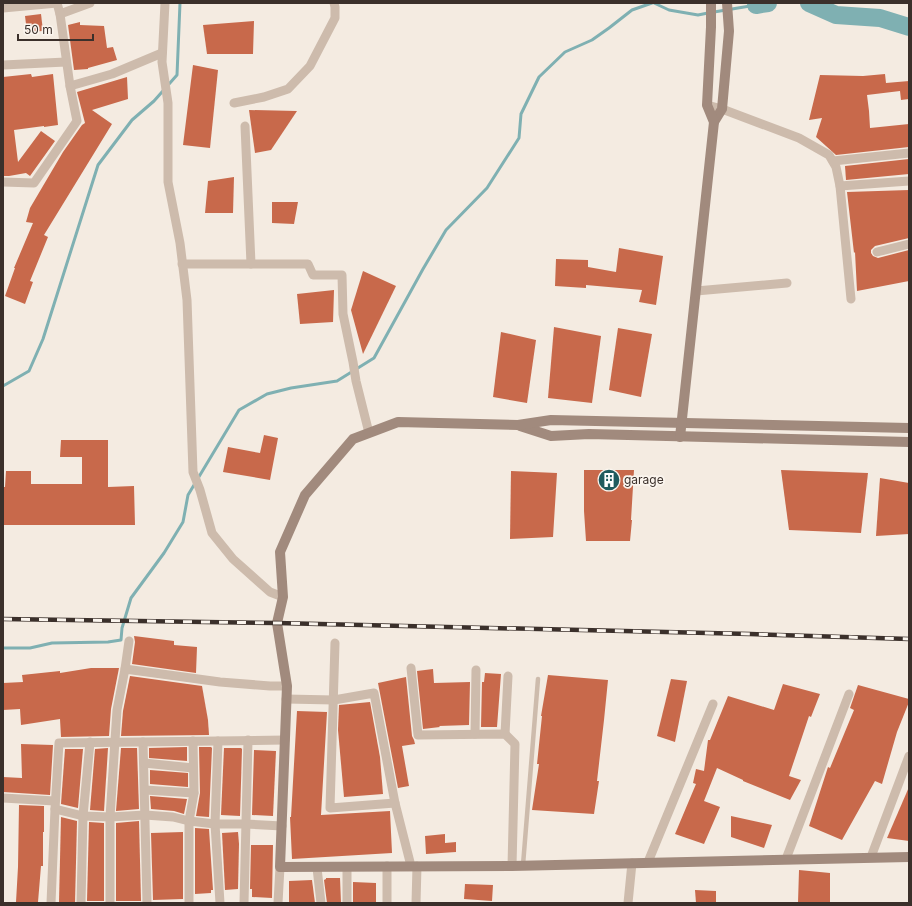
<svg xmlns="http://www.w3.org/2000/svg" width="912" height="906" font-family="Inter,sans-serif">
<rect width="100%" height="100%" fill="#f4ebe1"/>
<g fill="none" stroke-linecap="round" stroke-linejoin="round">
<g stroke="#7fb0b2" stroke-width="3">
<polyline points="654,3 669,10 698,15 708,13"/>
<polyline points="714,12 756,5"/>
<polyline points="3,386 29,371 43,339 98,165 132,120 154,101 177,75 180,3"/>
<polyline points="3,648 30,648 52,643 108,642 121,640 122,628 131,598 164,553 183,522 188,495 239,410 267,394 291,388 337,381 374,358 423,269 446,230 487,188 519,138 521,114 539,77 565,52 592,40 609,28 632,10 652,3"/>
</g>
<g stroke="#7fb0b2" stroke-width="18">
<polyline points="809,3 836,15 880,18 909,27"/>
<polyline points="756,5 768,3"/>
</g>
</g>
<g fill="#c8694b">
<polygon points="41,14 43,31 27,32 25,16"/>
<polygon points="254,21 253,54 207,54 203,25"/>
<polygon points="80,22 80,25 104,26 107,48 113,47 117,60 88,68 88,69 74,70 68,25"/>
<polygon points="193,65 218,70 210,148 183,145"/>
<polygon points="31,74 32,77 53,74 58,125 44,127 44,126 14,130 18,162 41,131 55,141 30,176 26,173 9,176 3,176 3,77"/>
<polygon points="885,74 886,83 909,81 909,99 901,100 900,91 867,95 869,111 870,128 909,124 909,147 836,155 816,137 822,118 809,120 820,75 863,76"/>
<polygon points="127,77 128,99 92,110 112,124 44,235 48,237 30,281 33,282 25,304 5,296 15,268 14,268 33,223 26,222 30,208 63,152 82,125 85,123 77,92"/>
<polygon points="249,110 297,111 271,150 255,153"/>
<polygon points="909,159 909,174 846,180 845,166"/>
<polygon points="234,177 233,213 205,213 208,181"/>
<polygon points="909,190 909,238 875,246 871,250 871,253 873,256 878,258 909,250 909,281 857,291 855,252 854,253 847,192"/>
<polygon points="272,202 298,202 294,224 272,223"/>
<polygon points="619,248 663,256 656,305 639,302 642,290 586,285 586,288 555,286 556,259 588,260 588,267 616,272"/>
<polygon points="363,271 396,286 363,354 351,310"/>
<polygon points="334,290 333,322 300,324 297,294"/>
<polygon points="554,327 601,336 592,403 548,398"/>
<polygon points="618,328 652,334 641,397 609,390"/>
<polygon points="501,332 536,340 527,403 493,397"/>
<polygon points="264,435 278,438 270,480 223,472 228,447 260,453"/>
<polygon points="61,440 108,440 108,487 134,486 135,525 3,525 3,487 5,487 6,471 31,471 31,484 82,484 82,457 60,457"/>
<polygon points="584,470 634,470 631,520 632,520 630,541 586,541 584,511"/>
<polygon points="781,470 868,473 861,533 789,530"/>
<polygon points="511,471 557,473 553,537 510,539"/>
<polygon points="880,478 909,483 909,534 876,536"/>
<polygon points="134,636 174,641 174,645 197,647 196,673 132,664 135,642"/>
<polygon points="91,668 119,668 111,709 109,736 61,737 60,719 21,725 20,709 3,710 3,683 23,682 22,675 60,671 60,673"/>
<polygon points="433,669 434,683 470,682 469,725 439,726 440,727 423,729 417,671"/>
<polygon points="485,673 501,674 497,727 481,727 482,682 484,682"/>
<polygon points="548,675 608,680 604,720 597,781 599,781 594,814 532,810 539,764 537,764 542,716 541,716"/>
<polygon points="130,676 202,686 208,720 209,735 121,736 123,711"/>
<polygon points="406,677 412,736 414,740 415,744 402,746 409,786 398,788 378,683"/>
<polygon points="671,679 687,681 675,742 657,736"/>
<polygon points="783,684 820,694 811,717 809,716 789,776 801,780 790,800 743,781 743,780 717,768 704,801 720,807 704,844 675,834 696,784 693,783 696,769 704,771 708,740 710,740 728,696 774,710"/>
<polygon points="858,685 909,699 909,702 897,732 882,784 875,781 842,840 809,826 828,767 830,768 854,710 850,708"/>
<polygon points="370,702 380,757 383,794 344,797 338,730 339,705"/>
<polygon points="297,711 327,712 321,815 390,811 392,853 292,859 290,817 291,817"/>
<polygon points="21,744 53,745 50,795 3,792 3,777 22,778"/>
<polygon points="187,747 187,761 149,758 149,748"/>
<polygon points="199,747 211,747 212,748 209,817 196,816 200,793"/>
<polygon points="108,748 104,811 90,810 95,749"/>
<polygon points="121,748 137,748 139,809 116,811"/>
<polygon points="224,748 241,748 242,749 240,816 221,815"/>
<polygon points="65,749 83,749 78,808 61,804"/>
<polygon points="254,750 276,751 273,816 252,815"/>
<polygon points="150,770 188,773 188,787 150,784"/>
<polygon points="909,787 909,841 887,838"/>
<polygon points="150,796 187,799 184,814 174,811 151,809"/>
<polygon points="19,805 44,806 44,832 43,832 43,866 41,866 38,902 16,902 18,867"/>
<polygon points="731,816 772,825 764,848 731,837"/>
<polygon points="61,817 77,821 75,903 59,902"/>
<polygon points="139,821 141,901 116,901 116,823"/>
<polygon points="89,822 104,823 104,901 87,901"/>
<polygon points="195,828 209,829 213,890 211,890 211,893 195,894"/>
<polygon points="183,832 183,899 153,900 151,833"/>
<polygon points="238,832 239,844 238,889 225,890 222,833"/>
<polygon points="445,834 445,843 456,842 456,852 426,854 425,836"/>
<polygon points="251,845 273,845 272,898 252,897 252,889 250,889"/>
<polygon points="799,870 830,873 830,903 798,903"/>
<polygon points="326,878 340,878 341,903 327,903 324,880 326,879"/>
<polygon points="312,880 315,903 289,903 289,881"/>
<polygon points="353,882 376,883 376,903 353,903"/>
<polygon points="465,884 493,885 492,901 464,899"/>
<polygon points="695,890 716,891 716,903 696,903"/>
</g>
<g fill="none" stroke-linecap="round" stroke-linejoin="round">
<polyline stroke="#cdbbac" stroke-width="4.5" points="523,865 538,679"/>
<g stroke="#cdbbac" stroke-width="9">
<polyline points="165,3 162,62 168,103 168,182 180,243 187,300 193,472 200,490 212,533 233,559 270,592 283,597"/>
<polyline points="3,8 57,3"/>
<polyline points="60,14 90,3"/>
<polyline points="3,65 66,62"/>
<polyline points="70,86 112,74 162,53"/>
<polyline points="234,103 264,97 288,89 310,66 335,18 335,7 334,3"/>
<polyline points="707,105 722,109 799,138 829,155 836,167 840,186 851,299"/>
<polyline points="245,126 251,264"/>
<polyline points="833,161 909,153"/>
<polyline points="3,182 34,183 77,121 70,86 60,14 57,3"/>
<polyline points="840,186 909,181"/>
<polyline points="877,252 909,244"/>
<polyline points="182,264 308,264 313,275 342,275 343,314 353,362 356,381 369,433"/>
<polyline points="696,291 787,283"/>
<polyline points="335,643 330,808 395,803"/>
<polyline points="411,668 418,735 505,734 515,744 512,866"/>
<polyline points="125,669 129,641"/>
<polyline points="286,699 334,700 374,693 395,803 411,866"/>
<polyline points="475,734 476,670"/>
<polyline points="505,734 508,676"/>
<polyline points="218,741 215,824 220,903"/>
<polyline points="143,742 147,903"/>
<polyline points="144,763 193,768"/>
<polyline points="145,790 194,793"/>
<polyline points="3,798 55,801"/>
<polyline points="55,809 83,816 110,817 145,815 173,817 189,821 215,824 246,824 282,826"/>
<polyline points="871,857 909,756"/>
<polyline points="786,859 849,694"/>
<polyline points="648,862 713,704"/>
<polyline points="317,868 321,903"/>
<polyline points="51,903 55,809 59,743 218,741 285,740"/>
<polyline points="81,903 83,816 90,742"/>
<polyline points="110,903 110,817 117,710 125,669 220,682 270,686 287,686"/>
<polyline points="189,903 189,821 194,793 193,741"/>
<polyline points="244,903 248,740"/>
<polyline points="278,903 280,867"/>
<polyline points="347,903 347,867"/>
<polyline points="387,903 387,866"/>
<polyline points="416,903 417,866"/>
<polyline points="628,903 632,863"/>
</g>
<g stroke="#a18a7d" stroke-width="10">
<polyline points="714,122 722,109 729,31 727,3"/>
<polyline points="520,426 551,436 589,434 909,442"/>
<polyline points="909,428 551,420 518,425 398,422 353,439 305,495 280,552 283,597 277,623 287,686 280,867 512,866 909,857"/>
<polyline points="680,437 714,122 707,105 711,27 711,3"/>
</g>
<g stroke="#3b302b" stroke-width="4.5">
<polyline id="rail" points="3,619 277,623 750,634 909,639"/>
</g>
<use href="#rail" stroke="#fbf5ee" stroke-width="3" stroke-dasharray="9" stroke-linecap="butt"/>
</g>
<defs>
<g id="building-disc" transform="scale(1.15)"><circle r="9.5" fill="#1f5a5e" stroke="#fbf5ee"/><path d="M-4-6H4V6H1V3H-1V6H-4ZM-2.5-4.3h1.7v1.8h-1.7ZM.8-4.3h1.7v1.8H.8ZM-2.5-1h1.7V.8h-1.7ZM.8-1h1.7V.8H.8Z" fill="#fff"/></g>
</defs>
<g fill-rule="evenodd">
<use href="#building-disc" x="609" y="480"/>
</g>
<g text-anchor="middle" stroke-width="3.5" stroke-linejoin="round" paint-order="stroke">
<g font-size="12" fill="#3b302b" stroke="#fbf5ee" text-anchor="start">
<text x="624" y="484">garage</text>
</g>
</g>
<rect width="912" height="906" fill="none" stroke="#3b302b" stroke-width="8"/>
<path d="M18 34v6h75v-6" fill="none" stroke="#3b302b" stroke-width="2"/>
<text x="24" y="34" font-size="12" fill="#3b302b" stroke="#fbf5ee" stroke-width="3" paint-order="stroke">50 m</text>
</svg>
